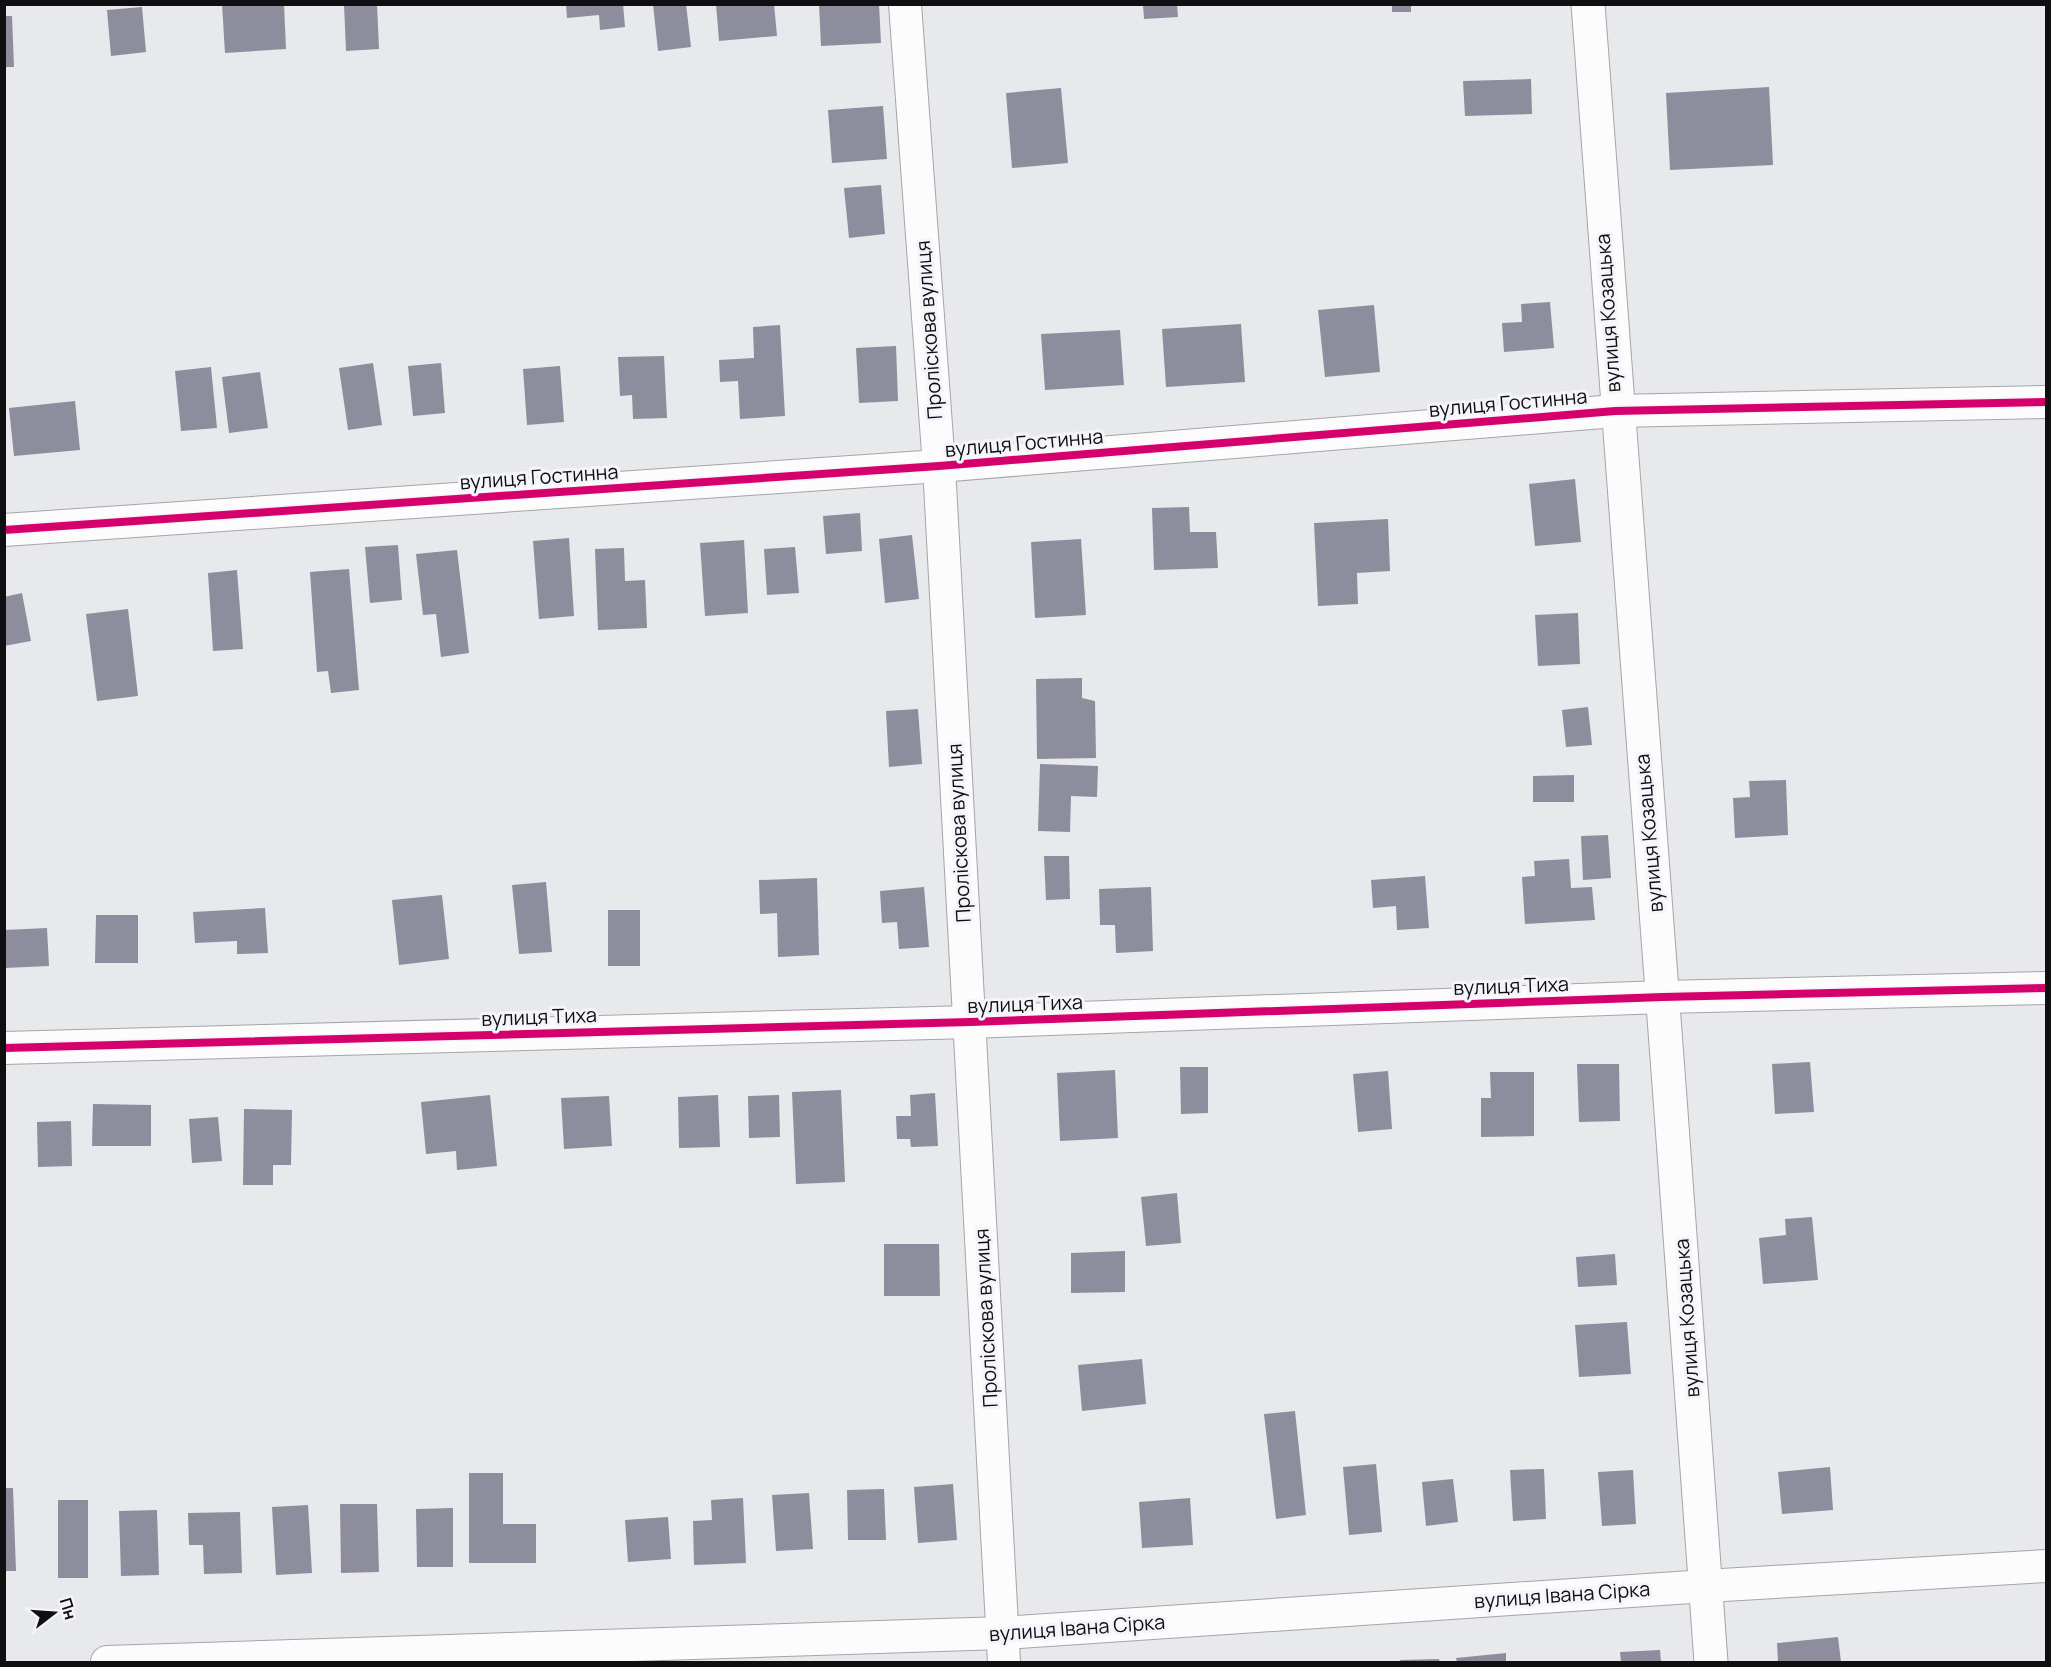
<svg xmlns="http://www.w3.org/2000/svg" width="2051" height="1667" font-family="Manrope,sans-serif">
<rect width="100%" height="100%" fill="#e8e9ec"/>
<g fill="#8e8d9d">
<polygon points="222,4 284,4 286,49 225,53"/>
<polygon points="344,4 377,4 379,49 346,51"/>
<polygon points="566,4 623,4 625,27 600,30 599,15 567,18"/>
<polygon points="653,4 686,4 691,47 658,51"/>
<polygon points="716,4 774,4 777,36 719,41"/>
<polygon points="819,4 879,4 881,43 821,46"/>
<polygon points="1143,4 1177,4 1178,17 1144,19"/>
<rect x="1392" y="4" width="19" height="8"/>
<polygon points="142,7 146,52 111,56 107,10"/>
<polygon points="4,16 12,16 14,67 4,67"/>
<polygon points="1531,79 1532,114 1465,116 1463,81"/>
<polygon points="1769,87 1773,165 1670,170 1666,93"/>
<polygon points="1061,88 1068,163 1012,168 1006,93"/>
<polygon points="883,106 887,159 832,163 828,110"/>
<polygon points="881,185 885,234 849,238 844,188"/>
<polygon points="1550,302 1554,348 1504,352 1502,323 1522,322 1521,304"/>
<polygon points="1374,305 1380,372 1325,377 1318,310"/>
<polygon points="1241,324 1245,382 1166,387 1162,329"/>
<polygon points="780,325 785,416 740,419 738,381 720,382 719,360 754,358 753,327"/>
<polygon points="1120,330 1124,385 1045,390 1041,334"/>
<polygon points="896,346 898,401 859,403 856,348"/>
<polygon points="664,356 667,418 633,419 632,395 620,396 618,357"/>
<polygon points="373,363 382,425 348,430 339,368"/>
<polygon points="441,363 445,413 413,416 408,366"/>
<polygon points="560,366 564,422 527,425 523,369"/>
<polygon points="211,367 217,428 181,431 175,371"/>
<polygon points="260,372 268,428 229,433 222,377"/>
<polygon points="75,401 80,450 14,456 9,408"/>
<polygon points="1575,479 1581,542 1535,546 1529,484"/>
<polygon points="1189,507 1190,532 1216,532 1218,568 1154,570 1152,508"/>
<polygon points="860,513 862,551 826,554 823,516"/>
<polygon points="1388,519 1390,571 1357,573 1358,604 1318,606 1314,523"/>
<polygon points="912,535 919,599 885,603 879,539"/>
<polygon points="569,538 574,616 539,619 533,541"/>
<polygon points="1081,539 1086,615 1035,618 1031,542"/>
<polygon points="744,540 748,613 705,616 700,543"/>
<polygon points="398,545 402,600 370,603 365,547"/>
<polygon points="795,547 799,593 767,595 764,549"/>
<polygon points="624,548 625,581 645,580 647,628 598,630 595,549"/>
<polygon points="457,550 469,653 441,657 436,614 423,615 416,554"/>
<polygon points="349,569 359,690 331,693 328,671 317,672 310,572"/>
<polygon points="237,570 243,649 213,651 208,573"/>
<polygon points="22,593 31,641 4,646 4,597"/>
<polygon points="128,609 138,696 97,701 86,614"/>
<polygon points="1578,613 1580,664 1538,666 1535,615"/>
<polygon points="1082,678 1082,698 1095,701 1096,758 1037,759 1036,679"/>
<polygon points="1588,707 1592,745 1566,747 1562,710"/>
<polygon points="918,709 922,764 889,767 886,711"/>
<polygon points="1040,764 1098,766 1097,797 1071,796 1070,832 1038,831"/>
<polygon points="1574,775 1574,802 1533,802 1533,776"/>
<polygon points="1786,780 1788,835 1735,838 1733,798 1750,797 1749,781"/>
<polygon points="1608,835 1611,878 1583,880 1581,836"/>
<polygon points="1044,856 1069,856 1070,899 1046,900"/>
<polygon points="1569,859 1571,888 1592,887 1595,920 1525,924 1522,877 1535,876 1534,861"/>
<polygon points="1425,876 1429,928 1397,930 1396,906 1373,908 1371,880"/>
<polygon points="817,878 819,955 778,957 777,913 760,914 759,880"/>
<polygon points="546,882 552,952 519,954 512,885"/>
<polygon points="924,887 929,947 899,949 897,922 882,923 880,891"/>
<polygon points="1151,887 1153,951 1116,953 1115,925 1100,925 1099,889"/>
<polygon points="442,895 449,959 399,965 392,900"/>
<polygon points="265,908 268,953 237,954 237,941 195,943 193,912"/>
<rect x="608" y="910" width="32" height="56"/>
<polygon points="96,915 138,915 138,963 95,963"/>
<polygon points="47,928 49,966 5,968 4,930"/>
<polygon points="1810,1062 1814,1112 1775,1114 1772,1064"/>
<polygon points="1577,1064 1619,1064 1620,1121 1579,1122"/>
<polygon points="1180,1067 1208,1067 1208,1113 1181,1114"/>
<polygon points="1115,1070 1118,1138 1060,1141 1057,1073"/>
<polygon points="1388,1071 1392,1129 1358,1132 1353,1074"/>
<polygon points="1490,1072 1534,1072 1534,1136 1481,1137 1481,1098 1491,1098"/>
<polygon points="841,1090 845,1182 796,1184 792,1092"/>
<polygon points="935,1093 938,1146 911,1147 910,1139 897,1139 896,1116 911,1116 910,1095"/>
<polygon points="490,1095 497,1166 457,1170 456,1151 426,1154 421,1102"/>
<polygon points="718,1095 720,1147 679,1148 678,1097"/>
<polygon points="779,1095 780,1137 749,1138 748,1096"/>
<polygon points="609,1096 612,1146 564,1149 561,1098"/>
<polygon points="93,1104 151,1105 151,1146 92,1146"/>
<polygon points="244,1109 292,1110 291,1165 273,1165 273,1185 243,1185"/>
<polygon points="218,1117 222,1161 192,1163 189,1119"/>
<polygon points="71,1121 72,1166 38,1167 37,1122"/>
<polygon points="1177,1193 1181,1243 1146,1246 1141,1197"/>
<polygon points="1812,1217 1818,1280 1763,1284 1759,1238 1786,1235 1785,1219"/>
<polygon points="884,1244 939,1244 940,1296 884,1296"/>
<polygon points="1125,1251 1125,1292 1071,1293 1071,1253"/>
<polygon points="1615,1254 1617,1285 1578,1287 1576,1257"/>
<polygon points="1627,1322 1631,1374 1579,1377 1575,1325"/>
<polygon points="1142,1359 1146,1404 1082,1411 1078,1365"/>
<polygon points="1295,1411 1306,1515 1276,1519 1264,1414"/>
<polygon points="1376,1464 1382,1532 1349,1535 1343,1467"/>
<polygon points="1830,1467 1833,1510 1782,1514 1778,1472"/>
<polygon points="1544,1469 1546,1519 1513,1521 1510,1470"/>
<polygon points="1633,1470 1636,1524 1602,1526 1598,1472"/>
<polygon points="469,1473 503,1473 503,1524 536,1524 536,1563 469,1563"/>
<polygon points="1453,1479 1458,1522 1426,1526 1422,1482"/>
<polygon points="953,1484 957,1540 918,1543 914,1487"/>
<polygon points="4,1488 13,1488 16,1571 4,1571"/>
<polygon points="884,1489 886,1540 848,1540 847,1490"/>
<polygon points="809,1493 813,1549 776,1551 772,1495"/>
<polygon points="743,1498 746,1563 694,1565 693,1521 712,1520 711,1500"/>
<polygon points="1190,1498 1193,1545 1142,1548 1139,1502"/>
<rect x="58" y="1500" width="30" height="78"/>
<polygon points="340,1504 377,1504 379,1572 341,1573"/>
<polygon points="308,1505 312,1573 276,1575 272,1507"/>
<polygon points="453,1508 453,1567 417,1567 416,1509"/>
<polygon points="157,1510 159,1575 121,1576 119,1511"/>
<polygon points="240,1512 242,1573 204,1574 203,1545 189,1545 188,1513"/>
<polygon points="668,1517 671,1559 628,1562 625,1520"/>
<polygon points="1838,1637 1841,1662 1778,1662 1777,1643"/>
<polygon points="1660,1650 1661,1662 1621,1662 1620,1652"/>
<polygon points="1506,1653 1506,1662 1457,1662 1456,1658"/>
<polygon points="1439,1659 1440,1662 1400,1662 1400,1660"/>
</g>
<g fill="none" stroke-linecap="round" stroke-linejoin="round">
<g stroke="#a5a5a7" stroke-width="34">
<g id="minor">
<polyline points="905,4 939,466 1004,1662"/>
<polyline points="4,530 939,466 1615,411 2046,402"/>
<polyline points="4,1048 970,1022 1663,997 2046,988"/>
<polyline points="107,1662 1003,1633 1706,1586 2046,1566"/>
</g>
</g>
<g stroke="#a5a5a7" stroke-width="35">
<path id="tertiary" d="M 1588,4 C 1625,558 1674,1109 1711,1662"/>
</g>
<use href="#minor" stroke="#fcfcfc" stroke-width="32"/>
<use href="#tertiary" stroke="#fcfcfc" stroke-width="33"/>
<g stroke="#f4f5fb" stroke-width="11">
<g id="cycleway">
<polyline points="4,530 939,466 1615,411 2046,402"/>
<polyline points="4,1048 970,1022 1663,997 2046,988"/>
</g>
</g>
<use href="#cycleway" stroke="#d6006c" stroke-width="8"/>
</g>
<g text-anchor="middle" stroke-width="6" stroke-linejoin="round" paint-order="stroke">
<g font-size="20" fill="#0f0f11" stroke="#f4f5fb">
<text transform="translate(1608 313) rotate(-94)" y="7">вулиця Козацька</text>
<text transform="translate(929 330) rotate(-94)" y="7">Проліскова вулиця</text>
<text transform="translate(1508 403) rotate(-5)" y="7">вулиця Гостинна</text>
<text transform="translate(1024 443) rotate(-5)" y="7">вулиця Гостинна</text>
<text transform="translate(539 477) rotate(-4)" y="7">вулиця Гостинна</text>
<text transform="translate(959 833) rotate(-93)" y="7">Проліскова вулиця</text>
<text transform="translate(1649 833) rotate(-95)" y="7">вулиця Козацька</text>
<text transform="translate(1511 986) rotate(-2)" y="7">вулиця Тиха</text>
<text transform="translate(1025 1004) rotate(-2)" y="7">вулиця Тиха</text>
<text transform="translate(539 1017) rotate(-2)" y="7">вулиця Тиха</text>
<text transform="translate(986 1318) rotate(-93)" y="7">Проліскова вулиця</text>
<text transform="translate(1687 1318) rotate(-94)" y="7">вулиця Козацька</text>
<text transform="translate(1562 1595) rotate(-4)" y="7">вулиця Івана Сірка</text>
<text transform="translate(1077 1628) rotate(-4)" y="7">вулиця Івана Сірка</text>
</g>
</g>
<rect width="2051" height="1667" fill="none" stroke="#0f0f11" stroke-width="12"/>
<g transform="translate(54 1613) rotate(73)" stroke="#f4f5fb" stroke-width="4.5" paint-order="stroke">
<path d="M0-4.5L10 22L0 15L-10 22Z" fill="#0f0f11"/>
<text y="-9" font-size="16" font-weight="bold" text-anchor="middle" fill="#0f0f11">Пн</text>
</g>
</svg>
